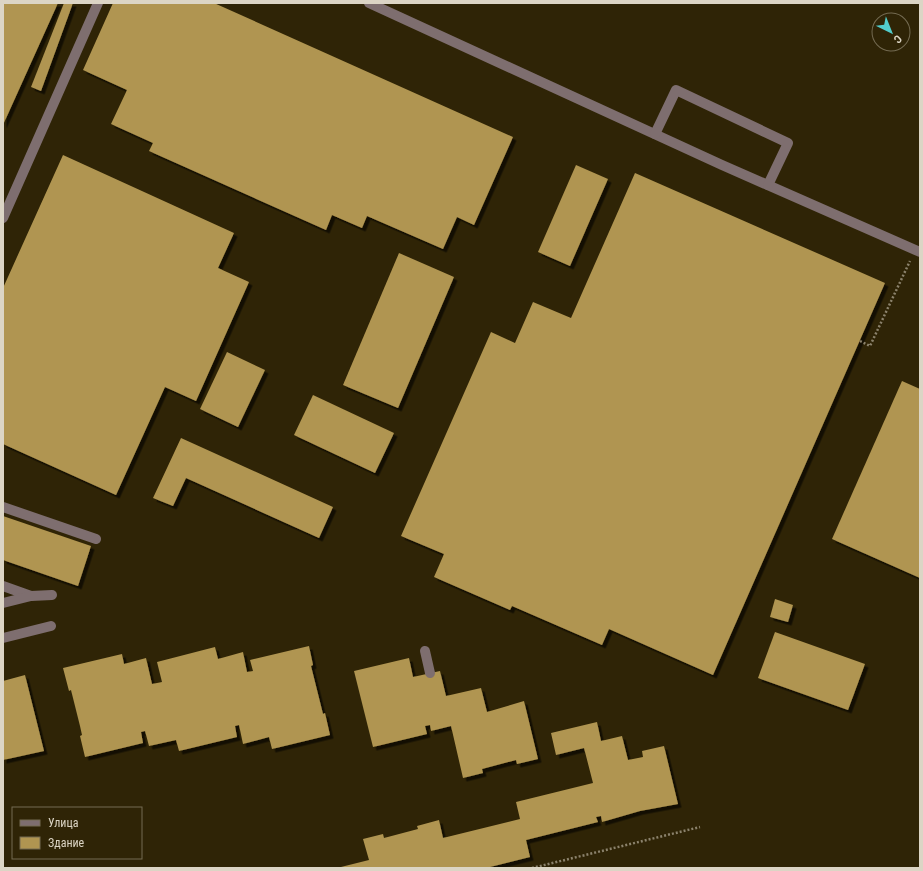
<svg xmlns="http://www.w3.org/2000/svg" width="923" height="871" font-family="'Roboto Condensed',sans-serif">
<defs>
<filter id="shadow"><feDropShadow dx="3.5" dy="3.5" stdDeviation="0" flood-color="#0009"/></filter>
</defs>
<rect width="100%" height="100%" fill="#2f2406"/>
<g fill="#b09551" filter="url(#shadow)">
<polygon points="3,3 58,3 3,125"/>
<polygon points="64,3 73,3 41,91 31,87"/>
<polygon points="113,3 214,3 513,137 474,225 457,217 443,249 367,216 362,228 332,215 326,230 149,151 153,143 111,124 127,90 83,70"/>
<polygon points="63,155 234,233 218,268 249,282 196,401 165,387 116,495 3,444 3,288"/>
<polygon points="576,165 608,179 570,266 538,252"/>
<polygon points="635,173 885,283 713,675 609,629 602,645 512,606 510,610 434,577 444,554 401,536 491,332 515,343 533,302 571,318"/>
<polygon points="399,253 454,277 398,408 343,385"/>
<polygon points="227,352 265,370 238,427 200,409"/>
<polygon points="902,381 920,389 920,578 832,539"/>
<polygon points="313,395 394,433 375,473 294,435"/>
<polygon points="181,438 333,507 319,538 186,478 173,506 153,498"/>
<polygon points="3,516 91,546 78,586 3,560"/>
<polygon points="775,599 793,605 788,622 770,617"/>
<polygon points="775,632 865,664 848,710 758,678"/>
<polygon points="309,646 313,665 311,666 323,714 325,713 330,735 272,749 269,737 243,744 239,725 235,726 237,737 179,751 176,740 149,746 145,731 141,732 143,743 85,757 80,736 82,735 80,726 71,690 69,691 63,668 122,654 124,664 146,658 152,684 162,682 157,662 215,647 218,659 243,652 247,672 253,671 250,660"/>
<polygon points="409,658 413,677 440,671 446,696 481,688 487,712 524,701 538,759 517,764 516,760 482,769 483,773 463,778 451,726 431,731 430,725 425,726 427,734 373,747 354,671"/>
<polygon points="25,675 44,751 3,760 3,681"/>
<polygon points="597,722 601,741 622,736 628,760 643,757 642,751 664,746 678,804 640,811 602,822 601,816 596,817 598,822 526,840 530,857 486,868 337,868 369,860 363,839 383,834 384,838 418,829 417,826 439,820 443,838 447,837 520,819 516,802 593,783 584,748 556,755 551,733"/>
</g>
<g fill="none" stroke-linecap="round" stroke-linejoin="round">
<g stroke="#8b826c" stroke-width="2.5" stroke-dasharray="2 2" stroke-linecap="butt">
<polyline points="860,341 870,346 910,261"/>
<polyline points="532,868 700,827"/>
</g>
<g stroke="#7e6e6f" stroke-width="10">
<polyline points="369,3 722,165 920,252"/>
<polyline points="655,134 676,90 788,143 768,185"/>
<polyline points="3,218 98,3"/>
<polyline points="3,507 96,539"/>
<polyline points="3,586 31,596"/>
<polyline points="3,603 31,596 52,595"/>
<polyline points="3,638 51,626"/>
<polyline points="425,651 430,673"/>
</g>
</g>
<rect width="923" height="871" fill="none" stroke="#dcd5c5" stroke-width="8"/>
<rect x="12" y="807" width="130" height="52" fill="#2f2406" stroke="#746b52"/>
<rect x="20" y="820" width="20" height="6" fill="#7e6e6f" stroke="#746b52"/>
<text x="48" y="827" font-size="12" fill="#dcd5c5">Улица</text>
<rect x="20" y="837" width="20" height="12" fill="#b09551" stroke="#746b52"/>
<text x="48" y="847" font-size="12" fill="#dcd5c5">Здание</text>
<g transform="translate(891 32) rotate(137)"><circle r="19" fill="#2f2406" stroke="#746b52"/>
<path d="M0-3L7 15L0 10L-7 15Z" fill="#52cdcc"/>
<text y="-6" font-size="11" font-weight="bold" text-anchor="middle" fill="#dcd5c5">С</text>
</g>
</svg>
